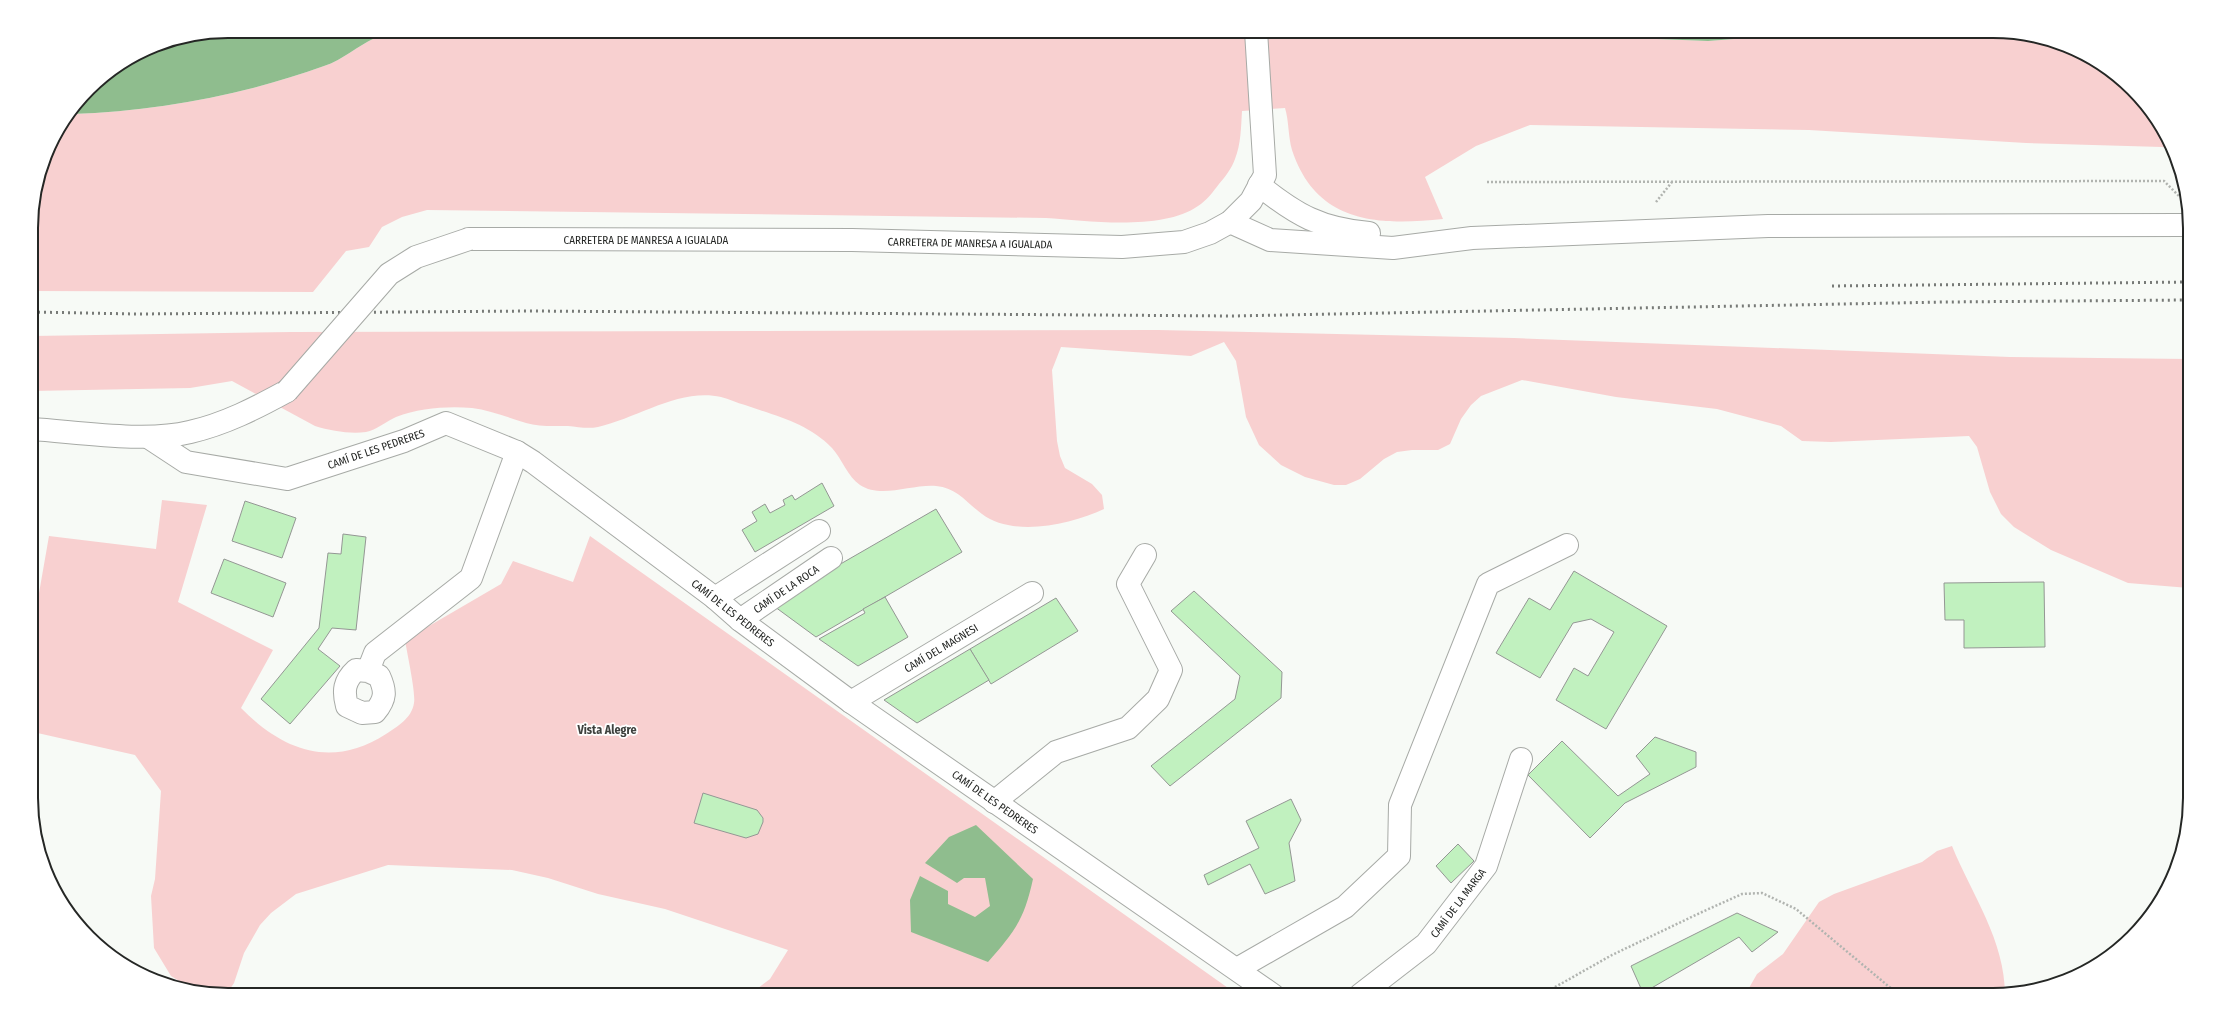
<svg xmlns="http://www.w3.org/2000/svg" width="2221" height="1026" font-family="'Fira Sans Condensed',sans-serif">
<rect width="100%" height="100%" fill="#f7faf6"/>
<g fill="#f8d0d0">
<path d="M 395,31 L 1587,31 L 1657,39 L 1708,41 L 1838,31 L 1993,31 L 2069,46 L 2113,72 L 2149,108 L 2173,150 L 2162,147 L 2026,143 L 1809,130 L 1530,125 L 1476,146 L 1425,177 L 1443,219 C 1377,226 1316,223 1292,150 C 1288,136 1289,121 1285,108 L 1242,111 C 1241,127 1241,144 1235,159 C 1232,168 1225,177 1219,184 C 1213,192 1206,201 1198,206 C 1163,231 1088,221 1046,218 L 427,210 L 402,217 L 382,227 L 369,247 L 346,251 L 313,292 L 32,291 L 31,215 L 51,141 L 72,114 C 157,111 244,95 324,66 C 343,60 357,46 375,38 C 381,35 388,33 395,31 Z"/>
<path d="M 1158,330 L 1514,338 L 2010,357 L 2189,359 L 2189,588 L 2128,583 L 2051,550 L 2014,527 L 2001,514 L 1990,492 L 1977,447 L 1969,436 L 1831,442 L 1802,441 L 1781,426 L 1717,409 L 1616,397 L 1522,380 L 1481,396 L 1471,405 L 1461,419 L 1450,444 L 1438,450 L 1412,450 L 1397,452 L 1384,459 L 1360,479 L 1346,485 L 1334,485 L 1305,477 L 1281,465 L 1259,445 L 1246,417 L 1236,361 L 1224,342 L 1191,356 L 1061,347 L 1052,370 L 1057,441 L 1060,456 L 1065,468 L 1092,484 L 1102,495 L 1104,509 C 1071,524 1014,538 982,514 C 966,502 957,488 936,486 C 912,484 881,499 860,485 C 848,477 842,459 832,448 C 808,423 776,416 745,405 C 737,403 729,399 721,397 C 679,388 638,418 598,427 C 588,429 578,427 568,426 C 554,426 539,427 526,423 C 509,418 490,410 472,408 C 447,406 420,408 396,417 C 387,421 376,430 366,432 C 350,434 331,431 315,426 L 232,381 L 190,388 L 32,391 L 32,336 L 292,332 Z"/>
<path d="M 162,500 L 207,505 L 178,602 L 273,650 L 241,708 C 283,751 332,769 386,734 C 397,727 412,718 414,703 C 416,693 407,653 405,640 L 501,584 L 513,561 L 573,582 L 590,536 L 1238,995 L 749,995 L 770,979 L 788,950 L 665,909 L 598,894 L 548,878 L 512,870 L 388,865 L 296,894 L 271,913 L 260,925 L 244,953 L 234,983 L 226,995 L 189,987 L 171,976 L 154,948 L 151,896 L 155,879 L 161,791 L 135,755 L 33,732 L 32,633 L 49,536 L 156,549 Z"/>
<path d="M 1952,846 C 1972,895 2005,940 2005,995 L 1745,995 L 1757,974 L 1783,954 L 1819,902 L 1834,894 L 1922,862 L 1937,851 Z"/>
</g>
<g fill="#8fbd8e">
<path d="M 228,31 L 395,31 C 388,33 381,35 375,38 C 357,46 343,60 324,66 C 244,95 157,111 72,114 L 98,80 L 153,46 Z"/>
<polygon points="1587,31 1838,31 1708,41 1657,39"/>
<path d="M 976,825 L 1033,879 C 1024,920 1015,931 988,962 L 911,932 L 910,900 L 920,876 L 948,891 L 948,904 L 975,917 L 990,906 L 985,878 L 964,878 L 957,883 L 925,863 L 949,837 Z"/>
</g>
<g fill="#c1f1bf" stroke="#949794">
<polygon points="822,483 834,506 755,552 742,530 757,521 752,512 765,504 770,513 785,505 783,500 792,495 795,500"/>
<polygon points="245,501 296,518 282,558 232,541"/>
<polygon points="936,509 962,552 816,637 771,604"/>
<polygon points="343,534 366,537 356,630 332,628 318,649 340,666 290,724 261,699 319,628 328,553 341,554"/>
<polygon points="224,559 286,583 273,617 211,593"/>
<polygon points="1574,571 1667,626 1606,729 1556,700 1574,668 1588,676 1614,632 1591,619 1573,623 1540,678 1496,653 1529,598 1550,610"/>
<polygon points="2044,582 2045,647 1964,648 1964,620 1945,620 1944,583"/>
<polygon points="1194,591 1282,672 1281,698 1170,786 1151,766 1235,699 1240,676 1171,611"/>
<polygon points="885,597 908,637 858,666 819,639 865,613 863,609"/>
<polygon points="1056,598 1078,631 991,684 970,649"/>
<polygon points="970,649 989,680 917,723 884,700"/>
<polygon points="1655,737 1696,752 1696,767 1625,803 1590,838 1528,775 1562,741 1618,796 1650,774 1636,756"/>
<polygon points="703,793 757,810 763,818 763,822 758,834 746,838 694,823"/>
<polygon points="1291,799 1301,820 1289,843 1295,881 1265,894 1250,864 1208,885 1204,875 1259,848 1246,821"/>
<polygon points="1458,844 1474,861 1451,883 1436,866"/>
<polygon points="1737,913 1778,932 1752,952 1739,937 1643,993 1631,966"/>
</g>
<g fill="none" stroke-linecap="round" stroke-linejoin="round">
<g stroke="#a7aaa6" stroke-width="24">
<g id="minor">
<path d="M 1259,185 C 1296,215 1321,229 1369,233"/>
<polyline points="1230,222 1270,240 1393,248 1472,238 1768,226 2188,225"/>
<polyline points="469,239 852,240 1122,247 1184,242 1210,233 1230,222 1251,201 1265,175 1256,31"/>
<path d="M 32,429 C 78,432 146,443 190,432 C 225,424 256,408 287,391"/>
<polyline points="148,437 186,462 287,479 404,441 446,423 517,452 533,462 715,598 740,620 851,702 1273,995"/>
<polyline points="715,598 819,531"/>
<polyline points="740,620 831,558"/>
<path d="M 368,671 L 379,676 C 386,691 386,699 375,712 L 362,713 L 347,706 C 343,691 344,681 356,670 L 368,671 L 375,653 L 471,578 L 517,452"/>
<polyline points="851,702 1032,593"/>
<polyline points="994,802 1056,752 1128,728 1158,699 1171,670 1128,584 1145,555"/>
<polyline points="1237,969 1345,907 1399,856 1400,805 1488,584 1567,545"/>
<polyline points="1360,995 1426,944 1486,866 1521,759"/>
</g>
</g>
<g stroke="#b1b4b0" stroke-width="2.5" stroke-dasharray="2 2" stroke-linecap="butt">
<polyline points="1487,182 2164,181 2179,196"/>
<polyline points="1656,202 1672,182"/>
<polyline points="1541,995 1612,955 1702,912 1742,894 1762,893 1796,909 1899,995"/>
</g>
<use href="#minor" stroke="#fff" stroke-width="22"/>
<g stroke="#777a77" stroke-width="3" stroke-dasharray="2 4" stroke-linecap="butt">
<polyline points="1832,286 2189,282"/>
<polyline points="32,312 136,314 531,311 1232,316 1945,302 2189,300"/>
</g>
<g stroke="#a7aaa6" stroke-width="24" stroke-linecap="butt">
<polyline id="minor-bridge" points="287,391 389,274 416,257 469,239"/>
</g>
<use href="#minor-bridge" stroke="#fff" stroke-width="22"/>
</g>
<g text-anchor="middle" stroke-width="3.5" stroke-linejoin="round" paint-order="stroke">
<g font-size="11" fill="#252725" stroke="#fff">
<text x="646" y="244">CARRETERA DE MANRESA A IGUALADA</text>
<text transform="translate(970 243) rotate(1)" y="4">CARRETERA DE MANRESA A IGUALADA</text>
<text transform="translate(376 449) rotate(-19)" y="4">CAMÍ DE LES PEDRERES</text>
<text transform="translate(786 589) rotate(-34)" y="4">CAMÍ DE LA ROCA</text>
<text transform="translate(733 613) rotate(38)" y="4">CAMÍ DE LES PEDRERES</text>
<text transform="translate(941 648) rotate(-31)" y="4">CAMÍ DEL MAGNESI</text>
<text transform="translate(995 802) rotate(35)" y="4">CAMÍ DE LES PEDRERES</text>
<text transform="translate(1458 903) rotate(-53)" y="4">CAMÍ DE LA MARGA</text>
</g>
<g font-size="12" font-weight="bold" fill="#3e413e" stroke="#fff">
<text x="607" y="734">Vista Alegre</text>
</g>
</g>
<path d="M0 0H2221V1026H0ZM228 38H1993A190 190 0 0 1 2183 228V798A190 190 0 0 1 1993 988H228A190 190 0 0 1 38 798V228A190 190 0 0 1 228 38Z" fill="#fff" fill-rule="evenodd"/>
<path fill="none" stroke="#252725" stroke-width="2" d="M228 38H1993A190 190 0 0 1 2183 228V798A190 190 0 0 1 1993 988H228A190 190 0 0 1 38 798V228A190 190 0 0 1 228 38Z"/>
</svg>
